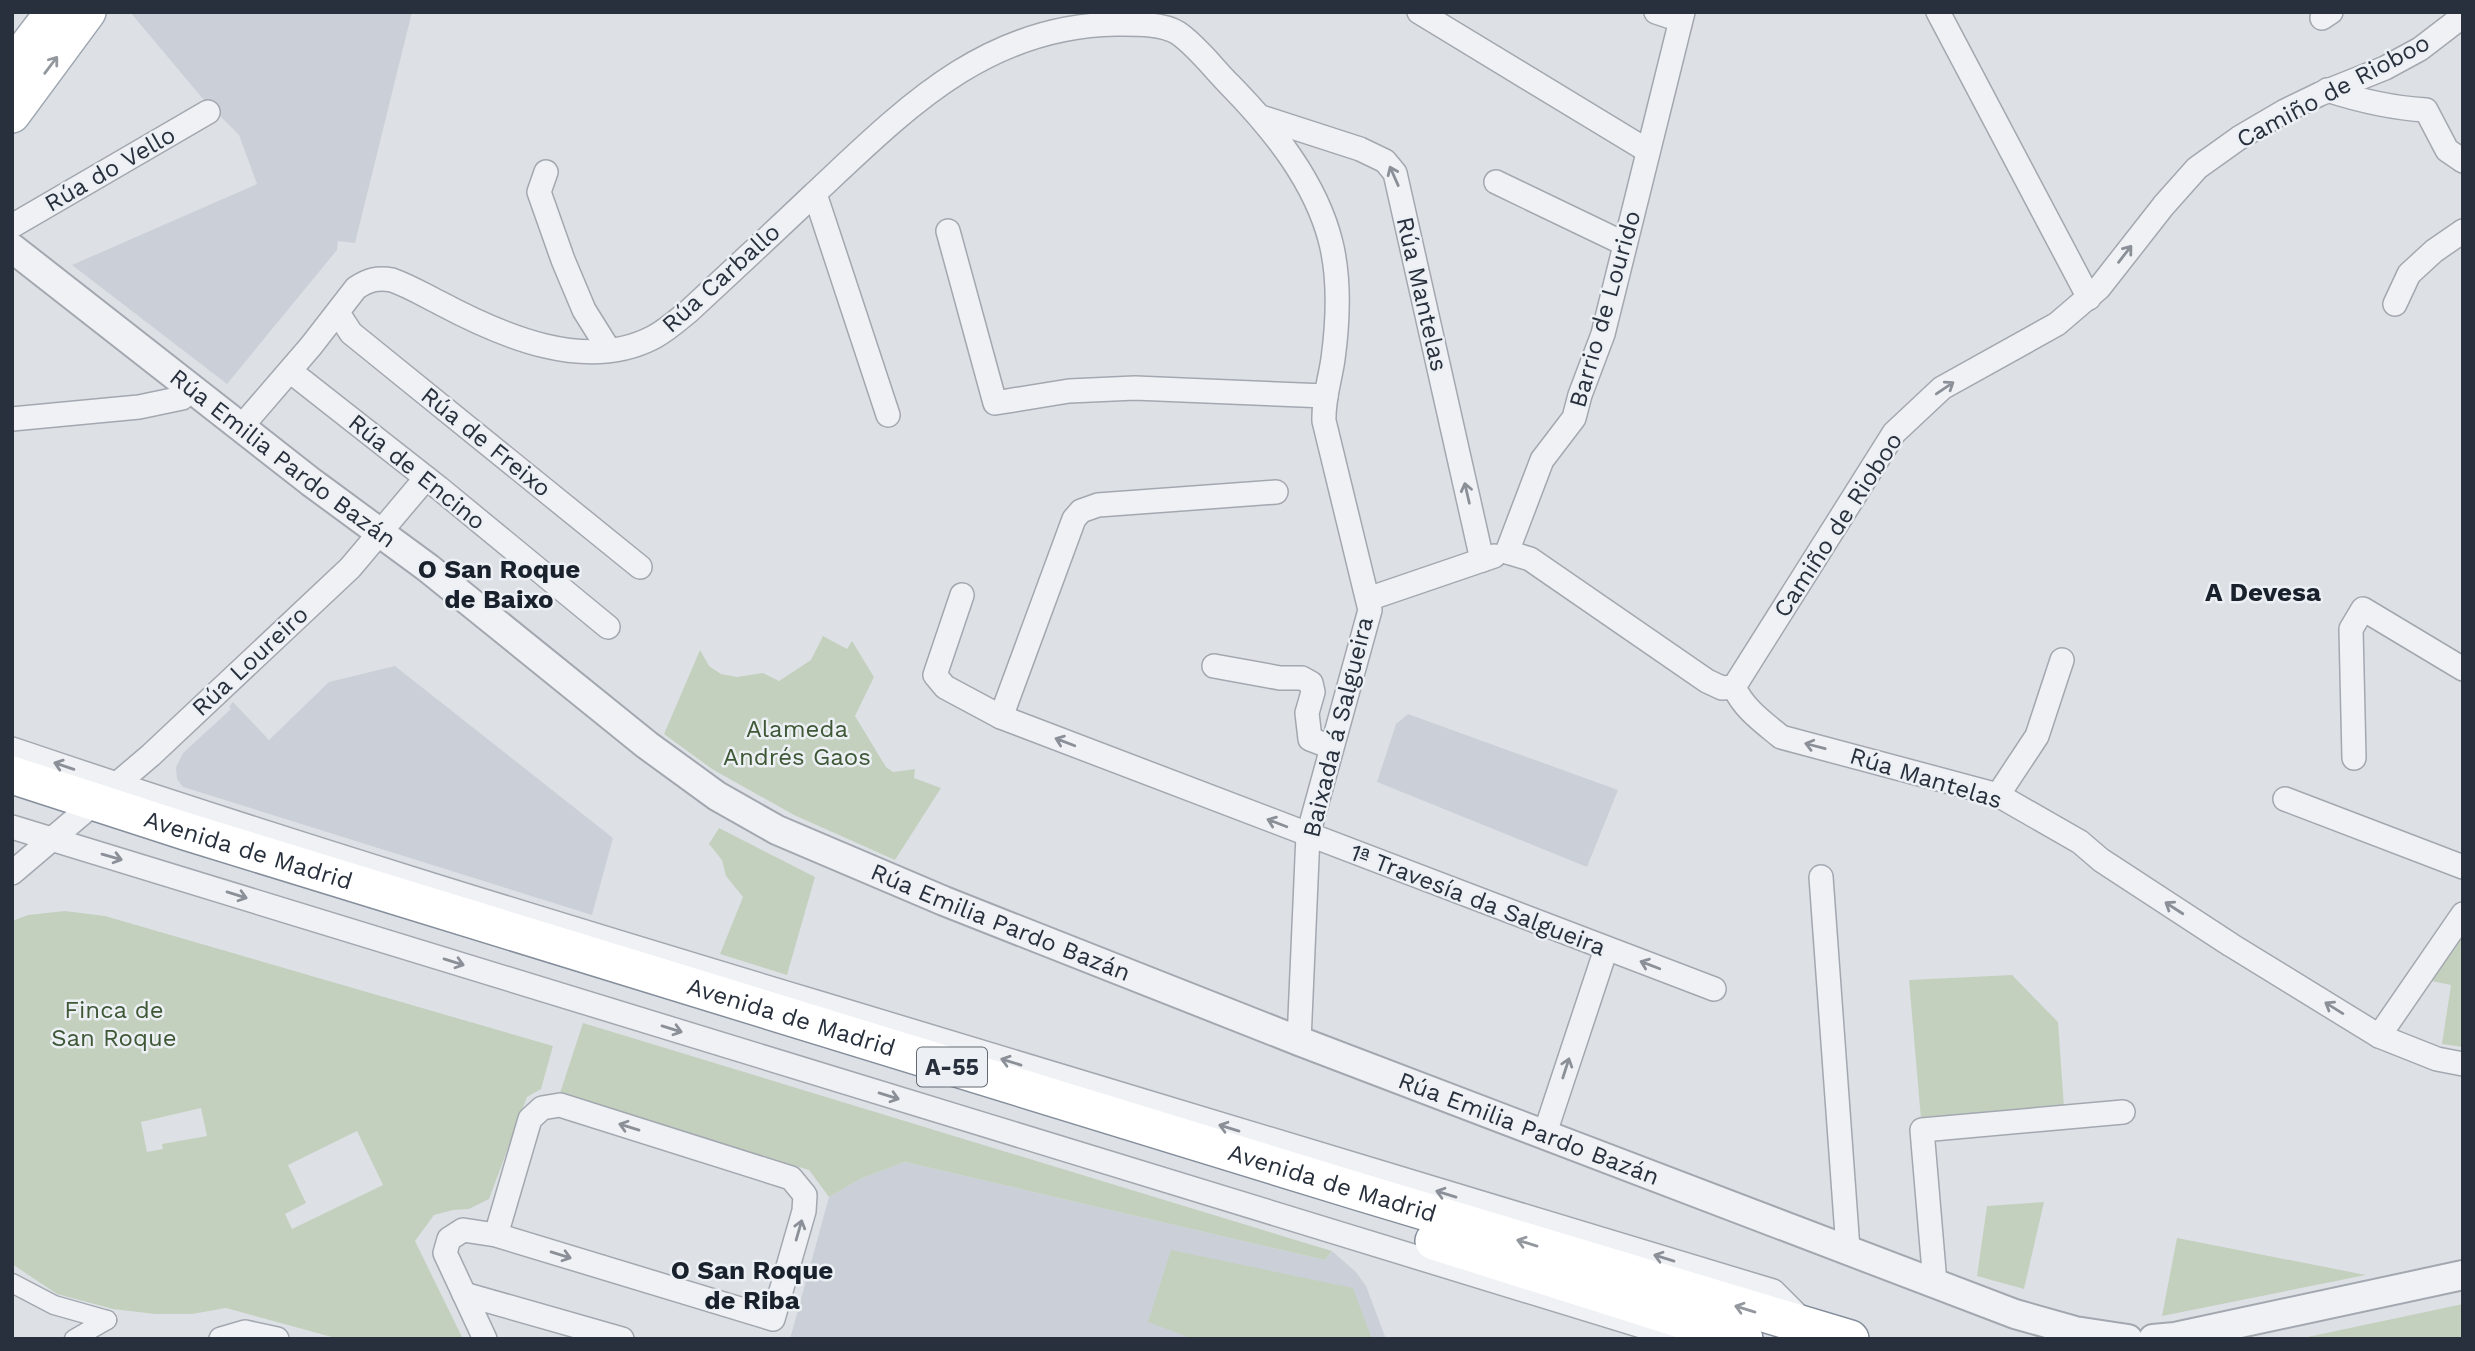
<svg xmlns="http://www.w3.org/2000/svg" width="2475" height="1351" font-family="'Work Sans',sans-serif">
<rect width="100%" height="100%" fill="#dde1e6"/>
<g fill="#cbd0d8">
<polygon points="130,12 412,12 355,243 338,241 337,250 227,384 72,265 257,184 239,135 203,99"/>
<polygon points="395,666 613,838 592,915 183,787 177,779 176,767 183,753 231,709 229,707 233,702 269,740 329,682"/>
<polygon points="1408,714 1618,790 1587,867 1377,782 1396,724"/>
<polygon points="905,1162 1325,1260 1332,1251 1356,1272 1366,1286 1386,1339 790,1339 829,1197 862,1178"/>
</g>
<g fill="#c4d0be" fill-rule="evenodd">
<polygon points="823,636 847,649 852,641 874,677 855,716 886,767 893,772 915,769 914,778 941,788 895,860 794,815 712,769 664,734 700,650 709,666 721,674 737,677 763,673 779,681 811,660"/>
<polygon points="719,828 815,877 787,975 720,954 743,897 726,876 722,860 709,844"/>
<path d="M 65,911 L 105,916 L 553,1046 L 541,1089 L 527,1097 L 489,1199 L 469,1209 L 453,1210 L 434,1215 L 415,1241 L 463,1339 L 339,1339 L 226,1308 L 192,1314 L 155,1314 L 113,1309 L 57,1294 L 12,1264 L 12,921 L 28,915 ZM 201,1108 L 207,1136 L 162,1144 L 163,1149 L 147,1152 L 141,1122 ZM 357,1131 L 383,1185 L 292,1229 L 285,1214 L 306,1203 L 288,1165 Z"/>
<polygon points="2463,931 2463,1047 2442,1044 2451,985 2431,981"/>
<polygon points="2012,975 2058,1022 2064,1107 1921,1119 1909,980"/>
<polygon points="583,1023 1332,1251 1325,1260 905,1162 862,1178 829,1197 809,1170 559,1096"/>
<polygon points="2044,1202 2024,1289 1977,1276 1987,1206"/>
<polygon points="2177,1238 2366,1275 2162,1316"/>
<polygon points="1171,1250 1353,1288 1372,1339 1193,1339 1148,1322"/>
<polygon points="2463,1304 2463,1339 2298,1339"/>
</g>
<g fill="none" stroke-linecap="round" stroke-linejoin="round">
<g stroke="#a3a8b0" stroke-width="21">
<g id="pedestrian">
<polyline points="12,1283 54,1305 107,1320"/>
<polyline points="74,1339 107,1320"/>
</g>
</g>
<g stroke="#a3a8b0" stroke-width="26">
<g id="minor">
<polyline points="1419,12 1648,151"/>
<polyline points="1656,12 1680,20"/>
<polyline points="1938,12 2089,298"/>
<polyline points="2322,18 2331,12"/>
<path d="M 2327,90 C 2361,101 2391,108 2426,110 L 2447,150 L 2463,161"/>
<polyline points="1261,117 1360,149 1385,161 1395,173 1482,560"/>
<polyline points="546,172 539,192 563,260 584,310 609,350"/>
<polyline points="1496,182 1625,244"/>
<polyline points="815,194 888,415"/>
<polyline points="12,226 208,112"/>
<polyline points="948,231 995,403 1069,391 1135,388 1326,396"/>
<polyline points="2395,304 2409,274 2434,251 2463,231"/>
<polyline points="338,313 351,333 640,567"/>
<polyline points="290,371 439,488 608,627"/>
<polyline points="12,419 139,407 182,398 192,388"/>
<path d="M 242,426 L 311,346 L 356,288 C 368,280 378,277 392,280 C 409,286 424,295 440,303 C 502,336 586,373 654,337 C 667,330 678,320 689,311 C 730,273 771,235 812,196 C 902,112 983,26 1116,24 C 1134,24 1162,23 1178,33 C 1197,46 1214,69 1230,85 C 1273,129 1316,182 1331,243 C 1340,280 1338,322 1333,359 C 1330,380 1323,400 1324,421 L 1370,610 L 1308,835 L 1299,1041"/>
<polyline points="1507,552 1542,460 1574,418 1580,395 1603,334 1683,12"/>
<polyline points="1507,552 1530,559 1707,681 1722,688 1734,687"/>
<polyline points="962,595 935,675 945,687 1001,717 1714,989"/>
<polyline points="1368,599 1494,556"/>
<polyline points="1214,666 1280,678 1302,678 1311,683 1313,692 1307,713 1310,739 1331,747"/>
<polyline points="1734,687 1894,433 1942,388 2057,324 2099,288 2164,205 2197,168 2239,138 2285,111 2320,94 2385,68 2420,49 2463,16"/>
<path d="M 1734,687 C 1744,709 1763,722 1781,737 L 1998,795 L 2080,842 L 2101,860 L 2231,945 L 2379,1036 L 2437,1059 L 2463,1064"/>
<polyline points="1001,717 1074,519 1081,511 1098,505 1276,492"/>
<path d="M 12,749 C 278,839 547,921 816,1002 C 1135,1099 1454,1196 1773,1291 L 1803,1321"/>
<polyline points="2354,758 2351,629 2363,609 2463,669"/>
<polyline points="1998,795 2037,736 2062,660"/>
<polyline points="2285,799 2463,867"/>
<polyline points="12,827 1684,1339"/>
<polyline points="12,873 151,755 350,568 426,478"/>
<polyline points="1821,877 1848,1249"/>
<polyline points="2379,1036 2463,914"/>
<polyline points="1545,1133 1606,949"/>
<polyline points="1935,1283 1922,1130 2123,1112"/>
<polyline points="464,1294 622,1339"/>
<polyline points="221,1339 245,1332 277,1339"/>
<polyline points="485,1339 445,1253 449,1239 463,1230 496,1235 773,1319 804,1211 805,1195 791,1178 560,1105 542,1108 530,1119 496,1235"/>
</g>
</g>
<g stroke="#a3a8b0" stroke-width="32">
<g id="tertiary">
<path id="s1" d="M 12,248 L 311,482 L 428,568 L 647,745 L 717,796 L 777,830 L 944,901 L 1299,1041 L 2015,1314 L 2075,1331 L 2128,1339"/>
<polyline points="2153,1339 2175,1337 2463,1275"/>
</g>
</g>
<g stroke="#9da6b1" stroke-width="38">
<g id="primary">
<polyline points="12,66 53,12"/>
<polyline points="12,115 88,12"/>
</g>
</g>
<g stroke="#858f9c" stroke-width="40">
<g id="trunk">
<path id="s2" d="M 12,775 L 188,832 L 1357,1191 L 1850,1339"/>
<polyline points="1434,1241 1744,1339"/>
</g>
</g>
<use href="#pedestrian" stroke="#eff1f5" stroke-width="18"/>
<use href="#minor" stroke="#eff1f5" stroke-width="23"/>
<use href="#tertiary" stroke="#eff1f5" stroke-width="28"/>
<use href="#primary" stroke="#fff" stroke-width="35"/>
<use href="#trunk" stroke="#fff" stroke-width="37"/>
</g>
<defs><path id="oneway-shaft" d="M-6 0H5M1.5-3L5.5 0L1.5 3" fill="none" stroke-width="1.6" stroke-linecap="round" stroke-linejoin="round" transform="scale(1.75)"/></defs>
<g stroke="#93989e">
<use href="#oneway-shaft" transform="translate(51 65) rotate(-53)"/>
<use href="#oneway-shaft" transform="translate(1527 1243) rotate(-163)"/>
<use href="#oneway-shaft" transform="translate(1745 1309) rotate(-163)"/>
</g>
<g stroke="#8b9098">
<use href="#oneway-shaft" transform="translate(1394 176) rotate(-114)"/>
<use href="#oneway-shaft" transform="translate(2125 254) rotate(-52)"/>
<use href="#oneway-shaft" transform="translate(1945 388) rotate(-34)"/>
<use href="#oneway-shaft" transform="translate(1467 493) rotate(-103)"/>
<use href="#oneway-shaft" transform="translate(1065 742) rotate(-159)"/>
<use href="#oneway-shaft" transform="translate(1815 746) rotate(-165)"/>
<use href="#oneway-shaft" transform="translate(64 766) rotate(-161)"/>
<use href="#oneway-shaft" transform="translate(1277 823) rotate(-159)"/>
<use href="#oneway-shaft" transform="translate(112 857) rotate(16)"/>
<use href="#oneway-shaft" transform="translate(237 895) rotate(17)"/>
<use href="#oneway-shaft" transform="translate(2174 908) rotate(-147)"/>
<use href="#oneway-shaft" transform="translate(454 962) rotate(17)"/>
<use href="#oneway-shaft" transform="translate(1650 965) rotate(-159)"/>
<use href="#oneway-shaft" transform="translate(2334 1008) rotate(-148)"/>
<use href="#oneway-shaft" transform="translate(672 1029) rotate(17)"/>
<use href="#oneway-shaft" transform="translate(1011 1062) rotate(-163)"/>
<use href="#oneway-shaft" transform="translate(1566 1068) rotate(-72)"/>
<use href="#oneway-shaft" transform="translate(889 1096) rotate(17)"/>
<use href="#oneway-shaft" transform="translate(629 1127) rotate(-163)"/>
<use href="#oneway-shaft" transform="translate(1229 1128) rotate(-163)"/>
<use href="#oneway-shaft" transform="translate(1446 1194) rotate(-163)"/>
<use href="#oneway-shaft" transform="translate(799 1230) rotate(-74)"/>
<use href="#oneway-shaft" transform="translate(561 1255) rotate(17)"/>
<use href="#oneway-shaft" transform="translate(1664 1258) rotate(-163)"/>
</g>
<g text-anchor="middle" stroke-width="5" stroke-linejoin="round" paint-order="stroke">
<rect fill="#ecf0f4" stroke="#626a73" stroke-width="2" x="917" y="1047.5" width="70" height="39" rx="5"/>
<g font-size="23" font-weight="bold" fill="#27303c">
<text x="952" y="1075">A-55</text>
</g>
<g font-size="24" fill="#27303c" stroke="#ecf0f4">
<text transform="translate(2333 91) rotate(-28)" y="8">Camiño de Rioboo</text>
<text transform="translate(110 169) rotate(-30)" y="8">Rúa do Vello</text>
<text transform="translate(721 278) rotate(-42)" y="8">Rúa Carballo</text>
<text transform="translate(1422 294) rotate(77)" y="8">Rúa Mantelas</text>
<text transform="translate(1605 309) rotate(-74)" y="8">Barrio de Lourido</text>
<text transform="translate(486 442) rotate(39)" y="8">Rúa de Freixo</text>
<text dy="8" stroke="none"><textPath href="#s1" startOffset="343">Rúa Emilia Pardo Bazán</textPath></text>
<text transform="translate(417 472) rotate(39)" y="8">Rúa de Encino</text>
<text transform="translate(1838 525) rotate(-57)" y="8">Camiño de Rioboo</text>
<text transform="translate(250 661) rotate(-43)" y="8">Rúa Loureiro</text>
<text transform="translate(1338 727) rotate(-76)" y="8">Baixada á Salgueira</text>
<text transform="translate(1926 778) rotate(17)" y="8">Rúa Mantelas</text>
<text dy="8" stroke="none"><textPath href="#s2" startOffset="248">Avenida de Madrid</textPath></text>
<text transform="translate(1478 900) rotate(21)" y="8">1ª Travesía da Salgueira</text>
<text dy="8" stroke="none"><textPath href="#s1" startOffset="1204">Rúa Emilia Pardo Bazán</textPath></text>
<text dy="8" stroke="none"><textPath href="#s2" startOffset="816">Avenida de Madrid</textPath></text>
<text dy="8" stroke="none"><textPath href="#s1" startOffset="1771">Rúa Emilia Pardo Bazán</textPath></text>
<text dy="8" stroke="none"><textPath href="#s2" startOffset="1382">Avenida de Madrid</textPath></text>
</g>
<g font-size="24" fill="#3e5735" stroke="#ecf0f4">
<text x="797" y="737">Alameda<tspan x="797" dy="28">Andrés Gaos</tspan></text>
<text x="114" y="1018">Finca de<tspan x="114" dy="28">San Roque</tspan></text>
</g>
<g font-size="26" font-weight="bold" fill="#19212d" stroke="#ecf0f4">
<text x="499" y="578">O San Roque<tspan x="499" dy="30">de Baixo</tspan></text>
<text x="2263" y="601">A Devesa</text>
<text x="752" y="1279">O San Roque<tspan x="752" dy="30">de Riba</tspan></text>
</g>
</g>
<rect width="2475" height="1351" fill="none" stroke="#27303c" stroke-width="28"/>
</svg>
